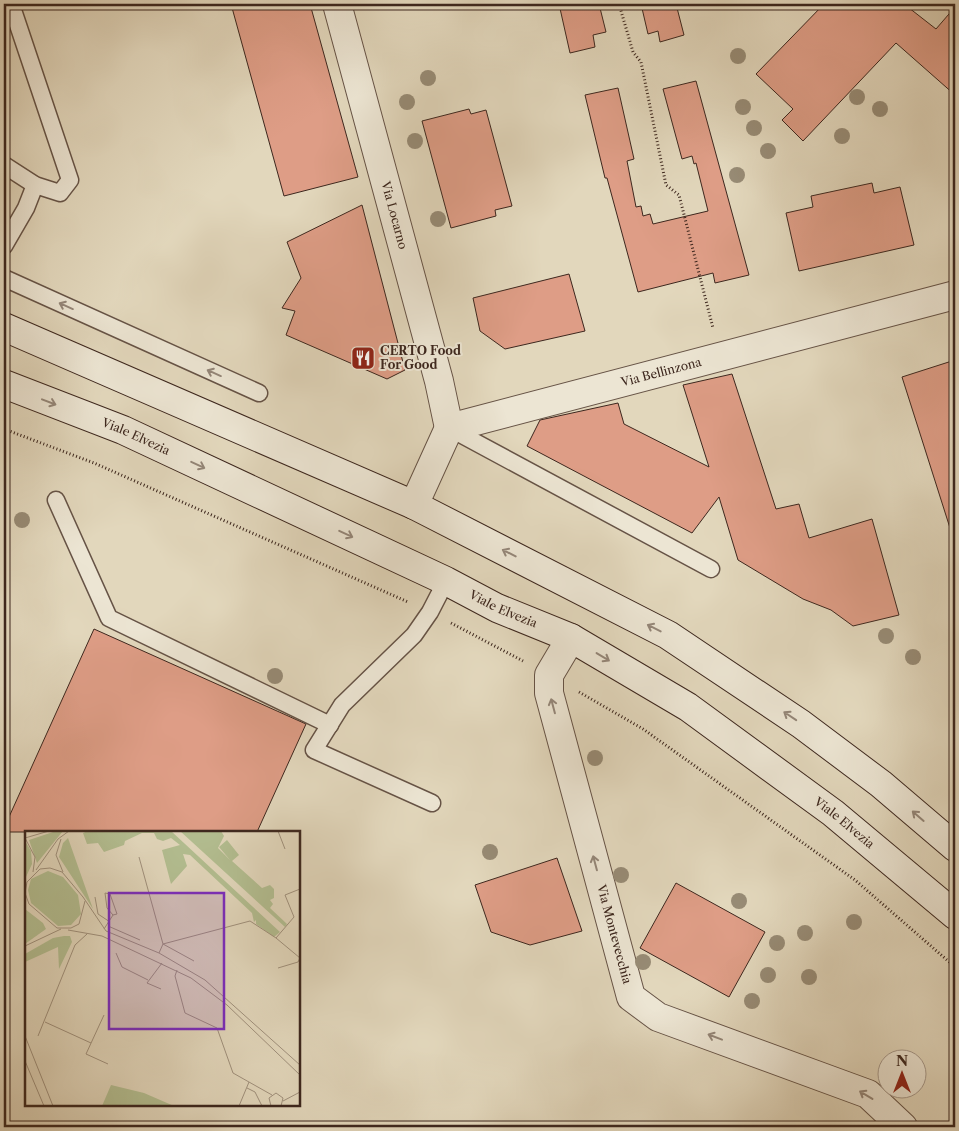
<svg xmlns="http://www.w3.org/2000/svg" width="959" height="1131" font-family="'Libre Caslon Text',serif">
<rect width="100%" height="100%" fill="#e2d7bc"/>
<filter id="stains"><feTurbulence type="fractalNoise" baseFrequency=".004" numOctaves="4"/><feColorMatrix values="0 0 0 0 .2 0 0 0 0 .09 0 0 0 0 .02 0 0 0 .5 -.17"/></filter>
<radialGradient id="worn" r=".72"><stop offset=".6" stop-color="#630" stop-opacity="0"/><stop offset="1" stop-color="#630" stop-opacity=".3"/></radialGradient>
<g fill="#de9d86" stroke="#3d271e">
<polygon points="231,4 310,4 358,177 284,196"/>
<polygon points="559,4 599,4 606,32 593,35 595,47 570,53"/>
<polygon points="641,4 676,4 684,35 660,42 658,31 648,34"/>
<polygon points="824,4 904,4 936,29 955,7 955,95 896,43 803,141 782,120 793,109 756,74"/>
<polygon points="696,81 749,275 715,283 713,273 638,292 607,178 605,178 585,95 618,88 634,159 627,161 636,207 641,206 643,216 650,214 653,224 708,211 696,163 694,164 692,156 682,159 663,89"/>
<polygon points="469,109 471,114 486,110 512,206 495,210 496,216 451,228 422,121"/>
<polygon points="872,183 874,193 900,187 914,245 799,271 786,213 813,207 811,196"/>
<polygon points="362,205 405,370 387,379 286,335 295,311 282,308 301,278 287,242"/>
<polygon points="569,274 585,331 505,349 480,331 473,298"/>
<polygon points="955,360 955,527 950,528 902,377"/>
<polygon points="732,374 776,509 799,504 809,538 872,519 899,615 853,626 831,610 803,599 738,560 719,497 692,533 527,446 540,420 618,403 624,424 709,467 683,385"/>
<polygon points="94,629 306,724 257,832 4,832 4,828"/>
<polygon points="557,858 582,931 530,945 491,932 475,885"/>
<polygon points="676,883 765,932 729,997 640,948"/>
</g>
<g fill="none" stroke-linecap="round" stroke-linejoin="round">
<g stroke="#665346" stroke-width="19">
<g id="lane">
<polyline points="4,4 12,7 70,180 60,193 35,185 4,165"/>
<polyline points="4,246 26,208 35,185"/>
<polyline points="4,278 259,393"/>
<polyline points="449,428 711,569"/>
<polyline points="56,500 109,618 330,725"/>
<polyline points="432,803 314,750 342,705 414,635 430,612 446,581"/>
</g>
</g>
<g stroke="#665346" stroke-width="30">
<g id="street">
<path id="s1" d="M 337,4 L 439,381 L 449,428"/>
<path id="s2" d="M 414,505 L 449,428 L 955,295"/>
<path id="s3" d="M 571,638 L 549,675 L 549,693 L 631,997 L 658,1017 L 868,1094 L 903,1127"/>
</g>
</g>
<g stroke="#3d271e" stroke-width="30">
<g id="secondary">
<polyline points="4,327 414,505 668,635 801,724 881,784 955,847"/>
<path id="s4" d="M 4,384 L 123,430 L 446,581 L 497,608 L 571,638 L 688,707 L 833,813 L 955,915"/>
</g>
</g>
<g stroke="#3d271e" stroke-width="3" stroke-dasharray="1 2.5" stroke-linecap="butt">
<polyline points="619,4 633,52 641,62 666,185 679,195 713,328"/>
<polyline points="4,429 94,463 408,602"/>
<polyline points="451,623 523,661"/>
<polyline points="579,692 643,729 855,880 955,967"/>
</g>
<use href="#lane" stroke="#ece5d3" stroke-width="16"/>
<use href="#street" stroke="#ece5d3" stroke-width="28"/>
<use href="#secondary" stroke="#ece5d3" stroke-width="28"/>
</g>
<g fill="#978b75">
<circle cx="738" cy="56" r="8"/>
<circle cx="428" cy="78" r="8"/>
<circle cx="857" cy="97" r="8"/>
<circle cx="407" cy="102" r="8"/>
<circle cx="743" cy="107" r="8"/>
<circle cx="880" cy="109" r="8"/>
<circle cx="754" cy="128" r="8"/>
<circle cx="842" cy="136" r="8"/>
<circle cx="415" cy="141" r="8"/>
<circle cx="768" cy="151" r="8"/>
<circle cx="737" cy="175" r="8"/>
<circle cx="438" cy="219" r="8"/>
<circle cx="22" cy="520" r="8"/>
<circle cx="886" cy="636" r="8"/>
<circle cx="913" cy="657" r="8"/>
<circle cx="275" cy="676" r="8"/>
<circle cx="595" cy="758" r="8"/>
<circle cx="490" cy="852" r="8"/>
<circle cx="621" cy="875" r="8"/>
<circle cx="739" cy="901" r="8"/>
<circle cx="854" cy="922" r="8"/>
<circle cx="805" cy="933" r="8"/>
<circle cx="777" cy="943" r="8"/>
<circle cx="643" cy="962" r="8"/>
<circle cx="768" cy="975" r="8"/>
<circle cx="809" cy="977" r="8"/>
<circle cx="752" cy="1001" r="8"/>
</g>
<defs><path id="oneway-shaft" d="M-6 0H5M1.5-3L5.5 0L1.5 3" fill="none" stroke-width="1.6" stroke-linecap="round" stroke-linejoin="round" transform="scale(1.25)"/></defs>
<g stroke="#948678">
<use href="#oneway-shaft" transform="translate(66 306) rotate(-156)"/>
<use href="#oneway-shaft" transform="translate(214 373) rotate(-156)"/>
<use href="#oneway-shaft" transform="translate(49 402) rotate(21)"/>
<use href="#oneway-shaft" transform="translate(198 465) rotate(25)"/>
<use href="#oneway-shaft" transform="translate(346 534) rotate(25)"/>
<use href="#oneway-shaft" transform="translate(509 553) rotate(-153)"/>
<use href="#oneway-shaft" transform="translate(654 628) rotate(-153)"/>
<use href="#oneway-shaft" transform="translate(603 657) rotate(31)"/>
<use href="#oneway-shaft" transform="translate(553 706) rotate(-105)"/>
<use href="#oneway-shaft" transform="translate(790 716) rotate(-146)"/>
<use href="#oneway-shaft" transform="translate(918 816) rotate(-139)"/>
<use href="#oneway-shaft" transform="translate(595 863) rotate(-105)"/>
<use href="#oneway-shaft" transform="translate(715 1037) rotate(-159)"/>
<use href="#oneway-shaft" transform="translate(866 1095) rotate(-149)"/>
</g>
<defs>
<g id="restaurant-square" transform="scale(1.25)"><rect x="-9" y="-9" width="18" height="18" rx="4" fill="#8f2418" stroke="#ece5d3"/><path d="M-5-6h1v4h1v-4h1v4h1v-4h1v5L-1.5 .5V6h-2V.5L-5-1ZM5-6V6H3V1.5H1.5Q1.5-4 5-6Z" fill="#fff"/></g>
</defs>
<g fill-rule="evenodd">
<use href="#restaurant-square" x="363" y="358"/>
</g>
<g text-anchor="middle" stroke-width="4" stroke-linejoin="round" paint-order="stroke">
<g font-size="12" fill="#3d271e" stroke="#ece5d3">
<text dy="4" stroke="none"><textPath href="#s1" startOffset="219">Via Locarno</textPath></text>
<text dy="4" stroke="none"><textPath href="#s2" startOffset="304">Via Bellinzona</textPath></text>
<text dy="4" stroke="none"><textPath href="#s4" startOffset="142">Viale Elvezia</textPath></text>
<text dy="4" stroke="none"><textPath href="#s4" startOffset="548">Viale Elvezia</textPath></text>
<text dy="4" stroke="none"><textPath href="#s4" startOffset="952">Viale Elvezia</textPath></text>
<text dy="4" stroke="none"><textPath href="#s3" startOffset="311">Via Montevecchia</textPath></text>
</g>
<g font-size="12" font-weight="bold" fill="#3d271e" stroke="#ece5d3" text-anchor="start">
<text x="380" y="355">CERTO Food<tspan x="380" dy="14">For Good</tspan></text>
</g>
</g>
<g transform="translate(25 831)">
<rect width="275" height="275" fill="#e2d7bc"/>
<path d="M 31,0 L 38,0 L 12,32 L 4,9 ZM 63,0 L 146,0 L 255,101 L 249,106 L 231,93 L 231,89 L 229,91 L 227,82 L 165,24 L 158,23 L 162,35 L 146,53 L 137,19 L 155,14 L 146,7 L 138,10 L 132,8 L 129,2 L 117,2 L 100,10 L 99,14 L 79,21 L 73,12 L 62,13 L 58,2 ZM 155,0 L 196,0 L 199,5 L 193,17 L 205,29 L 194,16 L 202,9 L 214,24 L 207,30 L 237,57 L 245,54 L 249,58 L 249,67 L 245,69 L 248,73 L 245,77 L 262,93 L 260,96 ZM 43,7 L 68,78 L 34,26 L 38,12 ZM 0,10 L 6,20 L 7,33 L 0,48 ZM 23,40 L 38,46 L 53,64 L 56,83 L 46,94 L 33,95 L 6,72 L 3,59 L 6,48 ZM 0,78 L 18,92 L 21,98 L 0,113 ZM 39,105 L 45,105 L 47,111 L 34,138 L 33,116 L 0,131 L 0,123 L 28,107 ZM 86,254 L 119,262 L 149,275 L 77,275 Z" fill="#b3be91"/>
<path fill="none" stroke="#a0917d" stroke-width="1" d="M 253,0 L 260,18M 0,7 L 10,26 L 8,41M 0,7 L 24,0M 36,8 L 31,24 L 38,41M 114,26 L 138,113 L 169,130M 11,39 L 33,8 L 44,0M 70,66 L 73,83 L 85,91M 60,70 L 54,93 L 46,97 L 32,97 L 4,73 L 0,62 L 2,51 L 15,38 L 25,37 L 37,41 L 58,66 L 81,100 L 134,122 L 180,149 L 275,234M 83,95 L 115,109M 79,98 L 88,84 L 92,83 L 85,63 L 80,62 L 82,77 L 88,84M 43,99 L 77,105 L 166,147 L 202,174 L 275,244M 251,107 L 275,127M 0,115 L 36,98M 91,122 L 97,136 L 123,149M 134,122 L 138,113 L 225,90 L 251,107 L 269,86 L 260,64 L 275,58M 253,137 L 273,131 L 275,127M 152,139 L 150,145 L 160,182 L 192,197 L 208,242 L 247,264M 136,158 L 122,152 L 137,132M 79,184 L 61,223 L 83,233M 20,191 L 66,212M 0,205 L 28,275M 13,205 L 50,114 L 62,103M 0,230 L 19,275M 222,257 L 230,261 L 237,275M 258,270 L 275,261M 214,275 L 224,251M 246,275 L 244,267 L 251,262 L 258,267 L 256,275"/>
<path fill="#7b2cbf" fill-opacity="0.15" stroke="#7b2cbf" stroke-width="2.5" d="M 84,62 L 199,62 L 199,198 L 84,198 Z"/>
<rect width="275" height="275" fill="none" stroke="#3d271e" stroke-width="2.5"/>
</g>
<rect width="959" height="1131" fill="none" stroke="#e2d7bc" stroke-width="20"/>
<rect x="5" y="5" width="949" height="1121" fill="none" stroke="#3d271e" stroke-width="2.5"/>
<rect x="10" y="10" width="939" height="1111" fill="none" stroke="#3d271e"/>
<g transform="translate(902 1074)"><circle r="24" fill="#ece5d3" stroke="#a6998b"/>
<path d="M0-4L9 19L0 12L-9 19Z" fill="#8f2418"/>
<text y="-8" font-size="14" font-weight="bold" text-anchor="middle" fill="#3d271e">N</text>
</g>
<rect width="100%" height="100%" filter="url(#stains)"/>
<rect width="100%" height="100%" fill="url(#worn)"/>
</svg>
